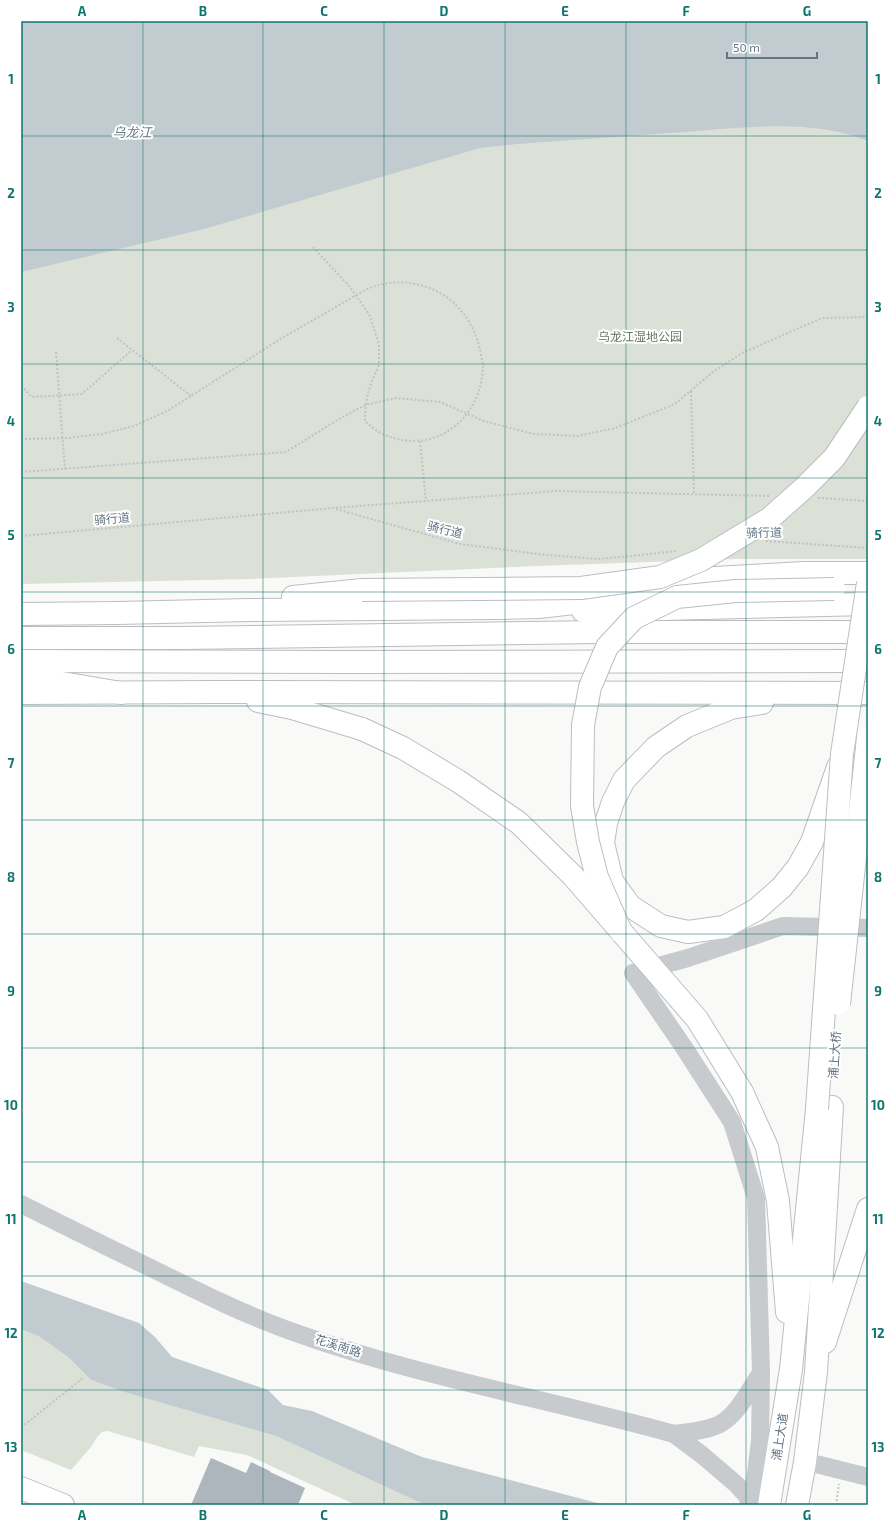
<svg xmlns="http://www.w3.org/2000/svg" width="889" height="1526" font-family="'Exo 2','Noto Sans SC',sans-serif">
<rect width="100%" height="100%" fill="#f9f9f7"/>
<g fill="#dbe1d7">
<polygon points="791,97 868,131 868,559 736,559 537,566 251,579 21,584 21,249 484,124"/>
<polygon points="21,1329 40,1337 68,1357 91,1380 124,1392 276,1436 425,1505 356,1505 247,1455 199,1446 194,1457 108,1431 102,1432 98,1436 91,1447 71,1470 21,1450"/>
</g>
<g fill="#c1cbd0">
<path d="M 21,21 L 868,21 L 868,141 C 810,118 745,128 684,132 C 629,136 573,140 517,144 L 480,148 L 204,229 L 21,272 Z"/>
<polygon points="21,1281 139,1323 155,1337 172,1357 268,1390 283,1405 312,1411 422,1457 605,1505 425,1505 276,1436 124,1392 91,1380 68,1357 40,1337 21,1329"/>
</g>
<polygon fill="#adb6bc" points="211,1458 246,1473 251,1462 270,1471 270,1472 305,1488 298,1505 191,1505"/>
<g fill="none" stroke-linecap="round" stroke-linejoin="round">
<g stroke="#babec2" stroke-width="24">
<g id="major">
<polyline points="293,597 362,590"/>
<polyline points="583,611 868,604"/>
<polyline points="21,614 117,613 249,610 497,608 539,607 582,602 696,579 804,573 868,573"/>
<polyline points="21,693 214,692 868,693"/>
<polyline points="258,701 292,708 362,729"/>
<polyline points="762,703 731,708 687,726 656,747 624,780 613,802 606,823 603,843 612,881 630,906 661,926 688,932 724,927 756,910 782,887 798,867 812,842 838,767"/>
<polyline points="742,1092 767,1147 778,1201 787,1312"/>
<polyline points="825,1342 868,1209"/>
<polyline points="21,1488 63,1505"/>
<polyline points="769,1505 791,1369 817,1109"/>
<polyline points="797,1505 805,1462 816,1372 832,1107"/>
</g>
</g>
<g stroke="#b9bdc0" stroke-width="24">
<g id="highway">
<polyline points="21,614 24,614"/>
<polyline points="21,638 182,638 601,632 868,632"/>
<polyline points="21,661 350,662 868,661"/>
<polyline points="21,676 121,693"/>
</g>
</g>
<g stroke="#c0c3c5" stroke-width="2" stroke-dasharray="2 2" stroke-linecap="butt">
<polyline points="117,338 191,396"/>
<polyline points="56,352 65,469"/>
<polyline points="21,386 32,397 82,394 132,350"/>
<polyline points="691,391 694,494"/>
<path d="M 21,439 L 66,438 L 102,434 L 134,426 L 169,410 L 282,338 L 365,290 C 385,281 405,280 427,287 C 457,298 475,323 481,354 C 481,358 483,362 483,366 C 482,418 436,456 385,435 C 378,433 372,426 365,422 C 365,397 369,387 379,365"/>
<polyline points="420,441 426,501"/>
<polyline points="21,472 286,452 339,419 365,405 396,398 440,402 484,421 534,434 577,436 615,428 675,404 713,372 742,353 822,318 868,317"/>
<polyline points="818,498 868,501"/>
<polyline points="336,509 460,544 547,555 598,559 632,556 676,551"/>
<polyline points="21,536 333,508 556,491 770,496"/>
<polyline points="766,541 868,548"/>
<polyline points="21,1426 23,1426 83,1378"/>
<polyline points="836,1505 839,1484"/>
</g>
<g stroke="#c7cbce" stroke-width="18">
<path d="M 21,1204 C 65,1226 109,1248 153,1269 C 199,1292 247,1316 296,1333 C 419,1377 548,1399 674,1434 L 702,1455 L 736,1484 L 747,1496 L 750,1505"/>
<path d="M 674,1434 C 688,1432 706,1431 720,1424 C 739,1413 749,1390 761,1373"/>
<polyline points="812,1463 868,1477"/>
<polyline points="752,1505 760,1441 761,1372 756,1198 732,1122 683,1046 633,973 688,958 783,926 868,928"/>
</g>
<use href="#major" stroke="#fff" stroke-width="22"/>
<use href="#highway" stroke="#fff" stroke-width="22"/>
<g stroke="#babec2" stroke-width="24" stroke-linecap="butt">
<g id="major-bridge">
<polyline points="362,590 581,588 660,577 701,560 769,519 804,488 834,458 868,407"/>
<polyline points="362,729 403,748 458,781 519,823 573,876 697,1019 742,1092"/>
<polyline points="621,932 597,877 588,842 582,806 583,725 590,687 607,647 634,618 677,597 736,591 834,589"/>
<polyline points="839,1004 868,738"/>
<polyline points="817,1109 842,754 868,583"/>
</g>
</g>
<polyline stroke="#c0c3c5" stroke-width="2" stroke-dasharray="2 2" stroke-linecap="butt" points="313,247 349,286 369,314 379,344 379,365"/>
<use href="#major-bridge" stroke="#fff" stroke-width="22"/>
</g>
<path fill="none" stroke="#0f766e" stroke-width="1" stroke-opacity="0.55" d="M 143,21 L 143,1505M 263,21 L 263,1505M 384,21 L 384,1505M 505,21 L 505,1505M 626,21 L 626,1505M 746,21 L 746,1505M 21,136 L 868,136M 21,250 L 868,250M 21,364 L 868,364M 21,478 L 868,478M 21,592 L 868,592M 21,706 L 868,706M 21,820 L 868,820M 21,934 L 868,934M 21,1048 L 868,1048M 21,1162 L 868,1162M 21,1276 L 868,1276M 21,1390 L 868,1390"/>
<g text-anchor="middle" stroke-width="4" stroke-linejoin="round" paint-order="stroke">
<g font-size="12" fill="#667a62" stroke="#fff">
<text x="640" y="341">乌龙江湿地公园</text>
</g>
<g font-size="12" fill="#637483" stroke="#fff">
<text transform="translate(112 519) rotate(-5)" y="4">骑行道</text>
<text transform="translate(445 530) rotate(14)" y="4">骑行道</text>
<text transform="translate(764 533) rotate(-1)" y="4">骑行道</text>
<text transform="translate(835 1055) rotate(-86)" y="4">浦上大桥</text>
<text transform="translate(338 1346) rotate(18)" y="4">花溪南路</text>
<text transform="translate(780 1437) rotate(-81)" y="4">浦上大道</text>
</g>
<g font-size="13" font-style="italic" fill="#637a84" stroke="#fff">
<text x="132" y="137">乌龙江</text>
</g>
</g>
<rect width="889" height="1526" fill="none" stroke="#ffffff" stroke-width="44"/>
<path d="M727 52v6h90v-6" fill="none" stroke="#637483" stroke-width="2"/>
<text x="733" y="52" font-size="12" fill="#637483" stroke="#ffffff" stroke-width="3" paint-order="stroke">50 m</text>
<rect x="22" y="22" width="845" height="1482" fill="none" stroke="#0f766e" stroke-width="1.5"/>
<g font-size="13" text-anchor="middle" font-weight="bold" fill="#0f766e">
<text x="82" y="16">A</text>
<text x="203" y="16">B</text>
<text x="324" y="16">C</text>
<text x="444" y="16">D</text>
<text x="565" y="16">E</text>
<text x="686" y="16">F</text>
<text x="807" y="16">G</text>
<text x="11" y="84">1</text>
<text x="878" y="84">1</text>
<text x="11" y="198">2</text>
<text x="878" y="198">2</text>
<text x="11" y="312">3</text>
<text x="878" y="312">3</text>
<text x="11" y="426">4</text>
<text x="878" y="426">4</text>
<text x="11" y="540">5</text>
<text x="878" y="540">5</text>
<text x="11" y="654">6</text>
<text x="878" y="654">6</text>
<text x="11" y="768">7</text>
<text x="878" y="768">7</text>
<text x="11" y="882">8</text>
<text x="878" y="882">8</text>
<text x="11" y="996">9</text>
<text x="878" y="996">9</text>
<text x="11" y="1110">10</text>
<text x="878" y="1110">10</text>
<text x="11" y="1224">11</text>
<text x="878" y="1224">11</text>
<text x="11" y="1338">12</text>
<text x="878" y="1338">12</text>
<text x="11" y="1452">13</text>
<text x="878" y="1452">13</text>
<text x="82" y="1520">A</text>
<text x="203" y="1520">B</text>
<text x="324" y="1520">C</text>
<text x="444" y="1520">D</text>
<text x="565" y="1520">E</text>
<text x="686" y="1520">F</text>
<text x="807" y="1520">G</text>
</g>
</svg>
